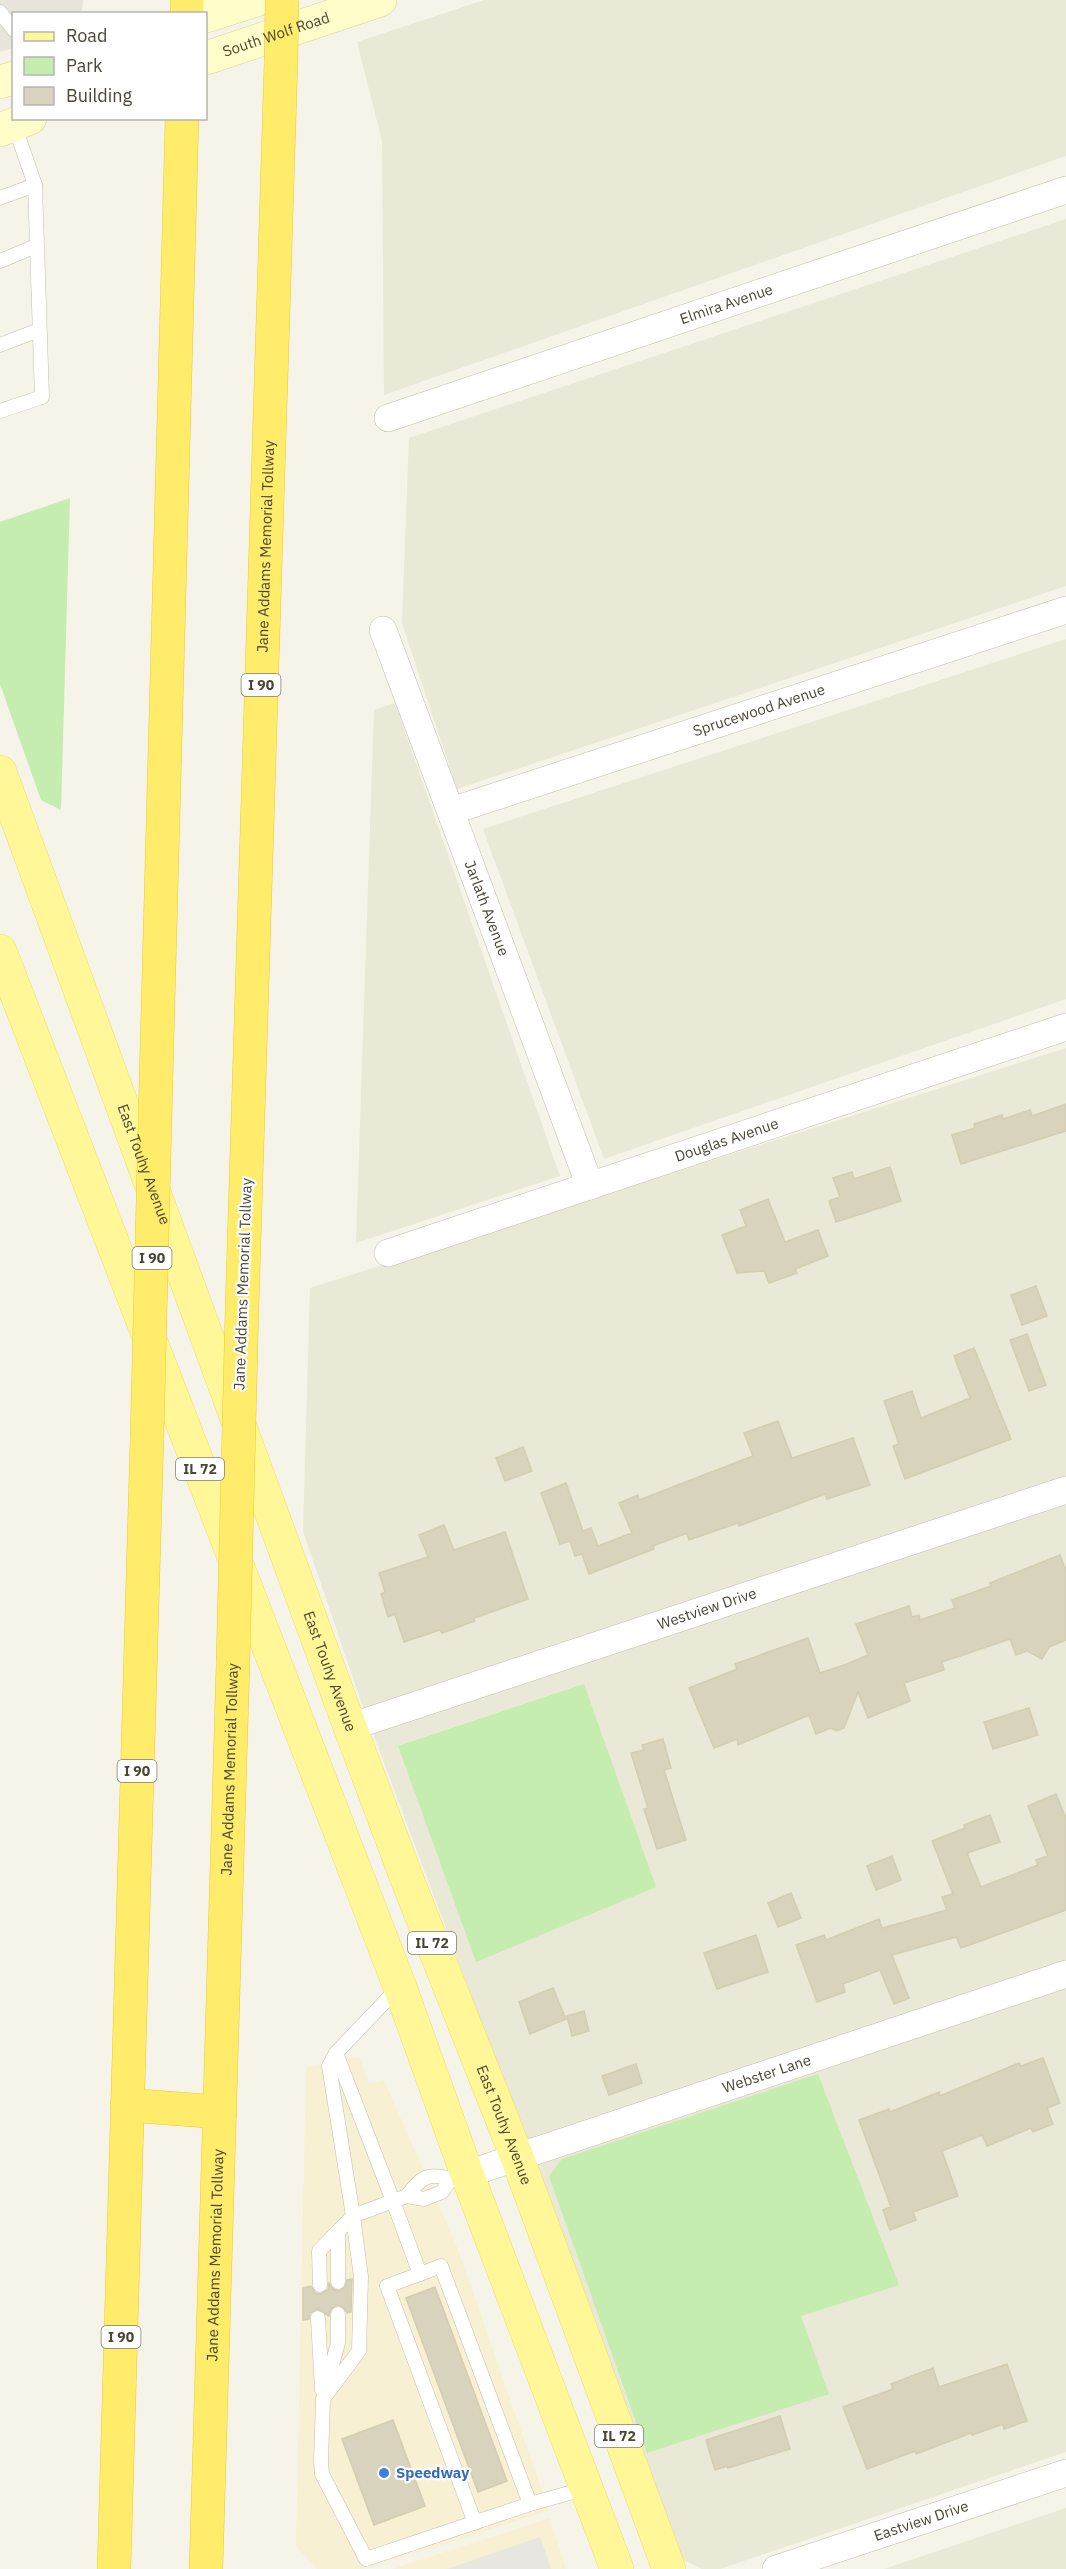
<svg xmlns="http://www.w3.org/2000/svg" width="1066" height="2569" font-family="'IBM Plex Sans',sans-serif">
<rect width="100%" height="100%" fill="#f6f4e9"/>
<g fill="#eae8d6">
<polygon points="484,0 1066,0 1066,156 384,395 382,141 357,42"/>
<polygon points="1066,219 1066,586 457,789 402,623 409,438"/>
<polygon points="1066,639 1066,999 604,1159 483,829"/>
<polygon points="395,703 560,1176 356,1243 374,710"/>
<polygon points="1066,1048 1066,2452 720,2569 702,2569 682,2559 359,1696 303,1531 310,1288"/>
<polygon points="1066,2508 1066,2569 884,2569"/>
</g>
<g fill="#f8f0d3">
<polygon points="359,2056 369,2084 384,2080 458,2249 549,2511 364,2569 317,2569 296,2546 306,2067"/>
<polygon points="550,2518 566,2569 392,2569"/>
</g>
<polygon fill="#e8e5dd" points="0,0 83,0 82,13 14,14 13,48 0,52"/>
<g fill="#c4edaf">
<polygon points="70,498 61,810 41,800 0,684 0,522"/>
<polygon points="584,1684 656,1887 476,1962 398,1746"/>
<polygon points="818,2074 899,2285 801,2316 829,2394 647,2453 549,2176 562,2159"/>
</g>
<polygon fill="#e7e6e1" points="540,2537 551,2569 447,2569"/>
<g fill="#d8d3bd" stroke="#d4cdb0" stroke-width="1.5">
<polygon points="1066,1104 1066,1131 961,1164 952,1135 975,1128 974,1124 1002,1115 1003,1119 1030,1110 1032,1116"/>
<polygon points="890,1167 901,1201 836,1222 829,1201 840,1197 833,1178 852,1172 854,1179"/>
<polygon points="768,1199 785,1242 818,1230 828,1256 795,1269 797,1273 769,1283 764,1271 737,1273 722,1235 746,1226 740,1210"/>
<polygon points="1036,1286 1047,1316 1022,1325 1011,1295"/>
<polygon points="1027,1334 1046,1385 1029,1391 1010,1340"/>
<polygon points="974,1348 1011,1439 905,1479 893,1446 899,1444 884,1401 912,1391 921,1418 970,1398 954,1356"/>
<polygon points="778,1421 792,1458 853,1438 870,1485 827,1499 825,1494 739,1526 738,1523 689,1540 687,1533 653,1546 654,1549 589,1574 582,1554 575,1556 570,1541 560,1544 541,1493 566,1483 583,1531 591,1528 598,1546 632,1533 619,1503 638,1495 639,1500 753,1456 744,1433"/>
<polygon points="523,1447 532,1471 505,1481 496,1458"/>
<polygon points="444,1525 454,1550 505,1532 528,1599 474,1618 475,1621 442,1633 440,1630 404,1642 395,1614 388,1617 381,1594 385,1592 379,1573 428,1557 419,1535"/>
<polygon points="1060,1555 1066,1570 1066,1640 1049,1647 1042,1659 1027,1651 1016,1655 1010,1639 942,1662 944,1670 904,1683 910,1701 868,1718 858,1692 844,1728 836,1731 831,1728 816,1734 809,1715 738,1745 737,1739 714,1748 689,1688 737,1669 735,1664 808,1638 820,1673 847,1664 868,1655 856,1624 909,1606 912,1617 919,1615 920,1620 955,1608 952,1600 991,1586 990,1583"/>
<polygon points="1029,1708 1038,1735 993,1749 984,1722"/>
<polygon points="663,1739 671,1768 664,1770 686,1840 657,1849 644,1809 648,1808 631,1753 644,1750 642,1745"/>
<polygon points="1056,1794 1066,1818 1066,1910 961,1948 956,1937 892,1955 909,1998 894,2004 880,1970 843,1984 845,1992 817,2002 796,1945 824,1935 826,1940 879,1919 882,1928 947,1910 942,1897 953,1894 932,1841 965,1828 964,1825 990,1815 1000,1842 967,1853 981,1887 1038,1865 1036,1860 1048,1856 1028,1806"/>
<polygon points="892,1856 901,1880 876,1890 867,1866"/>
<polygon points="791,1893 801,1918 778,1927 768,1903"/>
<polygon points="756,1935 768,1972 717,1989 704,1953"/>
<polygon points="553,1988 566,2019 530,2034 519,2002"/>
<polygon points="584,2011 589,2031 572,2036 567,2016"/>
<polygon points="1043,2058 1060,2103 1047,2108 1053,2124 1033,2132 1031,2128 987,2146 982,2135 942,2151 958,2196 913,2212 916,2220 890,2230 883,2210 891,2207 859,2120 889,2109 890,2112 939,2092 940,2096 1002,2070 1019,2063 1021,2066"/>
<polygon points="636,2064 642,2083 609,2095 602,2076"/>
<polygon points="352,2279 351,2312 347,2313 343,2307 337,2305 331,2309 329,2316 317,2309 310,2313 309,2319 303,2320 303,2288 311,2286 315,2293 321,2294 328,2290 329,2283 333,2289 339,2291 345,2287 347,2280"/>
<polygon points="435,2287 507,2481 478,2492 406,2298"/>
<polygon points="1007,2364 1027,2421 1004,2429 1003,2424 972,2435 971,2433 916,2454 915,2451 867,2469 843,2407 893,2389 891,2384 933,2368 939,2387"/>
<polygon points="780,2416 790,2449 728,2468 727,2466 715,2470 706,2440"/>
<polygon points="393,2420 425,2506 374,2525 342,2439"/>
</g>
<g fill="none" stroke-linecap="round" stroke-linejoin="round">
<g stroke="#c2bfaa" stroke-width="15">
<g id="service">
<polyline points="0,12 14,30"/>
<polyline points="0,198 35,185"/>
<polyline points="0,261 36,246"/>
<polyline points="0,345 39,330"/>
<polyline points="0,411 42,397 35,185 14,124"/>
<polyline points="336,2053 393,2201 353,2216 361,2277 359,2351 323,2399 321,2462 322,2474 366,2559 530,2504 587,2488"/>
<polyline points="467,2174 451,2179 442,2192 424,2199 407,2196 393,2201 420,2274 441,2266 530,2504"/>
<path d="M 407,2196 C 421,2177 428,2172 451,2179"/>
<polyline points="420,2274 387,2286 475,2523"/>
<polyline points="338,2282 338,2232"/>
<polyline points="320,2285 319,2251 353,2216 329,2066 336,2053 398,1988"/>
<polyline points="318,2318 322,2390"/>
<polyline points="325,2391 338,2343 338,2314"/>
</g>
</g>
<g stroke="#c2bfaa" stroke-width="28">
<g id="minor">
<path id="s1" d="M 388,418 L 1066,190"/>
<path id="s2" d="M 383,630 L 590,1186"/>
<path id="s3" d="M 451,811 L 1066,610"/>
<path id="s4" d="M 388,1253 L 1066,1027"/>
<path id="s5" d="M 350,1727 L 1066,1490"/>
<path id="s6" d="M 467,2174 L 1066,1974"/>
<path id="s7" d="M 776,2569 L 1066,2473"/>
</g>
</g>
<g stroke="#d9d595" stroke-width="34">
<g id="secondary">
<polyline points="206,16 256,0"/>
<path id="s8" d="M 206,58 L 380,0"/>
<polyline points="0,82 14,78"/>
<polyline points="0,130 30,118"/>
</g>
</g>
<g stroke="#ede05f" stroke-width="34">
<g id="primary">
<path id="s9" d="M 0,772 L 350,1727 L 407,1879 L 517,2157 L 669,2569"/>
<polyline points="0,951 400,1987 467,2174 617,2569"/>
</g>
</g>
<g stroke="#eacc2f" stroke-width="34">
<g id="motorway">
<polyline points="187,14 187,0"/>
<polyline points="156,1080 182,118"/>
<path id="s10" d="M 242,1308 L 281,61"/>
<polyline points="127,2105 220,2112"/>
<polyline points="114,2569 147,1437"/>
<path id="s11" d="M 206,2569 L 233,1662"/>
</g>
</g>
<use href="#service" stroke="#fff" stroke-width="14"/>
<use href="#minor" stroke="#fff" stroke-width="27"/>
<use href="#secondary" stroke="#fffdc9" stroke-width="33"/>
<use href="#primary" stroke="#fff798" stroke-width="33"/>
<use href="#motorway" stroke="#ffec6a" stroke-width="33"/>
<g stroke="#eacc2f" stroke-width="34" stroke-linecap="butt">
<g id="motorway-bridge">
<polyline points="281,61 282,0"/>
<polyline points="147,1437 156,1080"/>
<polyline points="233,1662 242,1308"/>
</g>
</g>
<use href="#motorway-bridge" stroke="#ffec6a" stroke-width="33"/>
</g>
<circle fill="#3f7fe0" stroke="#fff" stroke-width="2" cx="384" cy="2473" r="6"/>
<g text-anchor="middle" stroke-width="4.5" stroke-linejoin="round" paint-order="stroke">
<g fill="#fff" stroke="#807e72" stroke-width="1.5">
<rect x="241.5" y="674" width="39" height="22" rx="4.5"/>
<rect x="132.5" y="1247" width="39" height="22" rx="4.5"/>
<rect x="176" y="1458" width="48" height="22" rx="4.5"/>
<rect x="117.5" y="1760" width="39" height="22" rx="4.5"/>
<rect x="408" y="1932" width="48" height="22" rx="4.5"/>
<rect x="101.5" y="2326" width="39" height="22" rx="4.5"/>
<rect x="595" y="2425" width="48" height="22" rx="4.5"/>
</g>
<g font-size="14" font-weight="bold" fill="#4a4636">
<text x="261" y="690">I 90</text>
<text x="152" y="1263">I 90</text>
<text x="200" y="1474">IL 72</text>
<text x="137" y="1776">I 90</text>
<text x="432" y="1948">IL 72</text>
<text x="121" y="2342">I 90</text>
<text x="619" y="2441">IL 72</text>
</g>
<g font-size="15" fill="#4a4636" stroke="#fff">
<text dy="5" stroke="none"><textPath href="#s8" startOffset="74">South Wolf Road</textPath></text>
<text dy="5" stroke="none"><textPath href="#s1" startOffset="357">Elmira Avenue</textPath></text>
<text dy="5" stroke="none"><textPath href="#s10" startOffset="762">Jane Addams Memorial Tollway</textPath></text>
<text dy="5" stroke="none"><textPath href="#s3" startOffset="324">Sprucewood Avenue</textPath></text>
<text dy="5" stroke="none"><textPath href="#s2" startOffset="297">Jarlath Avenue</textPath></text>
<text dy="5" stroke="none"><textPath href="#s4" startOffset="357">Douglas Avenue</textPath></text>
<text dy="5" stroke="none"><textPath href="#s9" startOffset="418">East Touhy Avenue</textPath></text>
<text transform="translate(243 1284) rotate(-88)" y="5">Jane Addams Memorial Tollway</text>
<text dy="5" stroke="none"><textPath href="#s5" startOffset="376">Westview Drive</textPath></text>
<text dy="5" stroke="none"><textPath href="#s9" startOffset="958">East Touhy Avenue</textPath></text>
<text dy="5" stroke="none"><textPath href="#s11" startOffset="800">Jane Addams Memorial Tollway</textPath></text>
<text dy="5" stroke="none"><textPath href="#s6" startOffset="316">Webster Lane</textPath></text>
<text dy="5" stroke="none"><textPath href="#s9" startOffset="1444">East Touhy Avenue</textPath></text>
<text dy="5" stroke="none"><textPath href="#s11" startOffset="314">Jane Addams Memorial Tollway</textPath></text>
<text dy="5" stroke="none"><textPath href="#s7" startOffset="153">Eastview Drive</textPath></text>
</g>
<g font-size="15" font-weight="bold" fill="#366cbe" stroke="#fff" text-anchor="start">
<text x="396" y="2478">Speedway</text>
</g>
</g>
<rect x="12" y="12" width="195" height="108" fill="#ffffff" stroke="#b7b5af" stroke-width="1.5"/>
<rect x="24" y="32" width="30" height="9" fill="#fff798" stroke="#b7b5af" stroke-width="1.5"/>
<text x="66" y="42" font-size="18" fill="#4a4636">Road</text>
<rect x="24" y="57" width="30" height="18" fill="#c4edaf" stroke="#b7b5af" stroke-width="1.5"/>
<text x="66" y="72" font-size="18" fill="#4a4636">Park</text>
<rect x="24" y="87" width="30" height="18" fill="#d8d3bd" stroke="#b7b5af" stroke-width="1.5"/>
<text x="66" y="102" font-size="18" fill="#4a4636">Building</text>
</svg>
